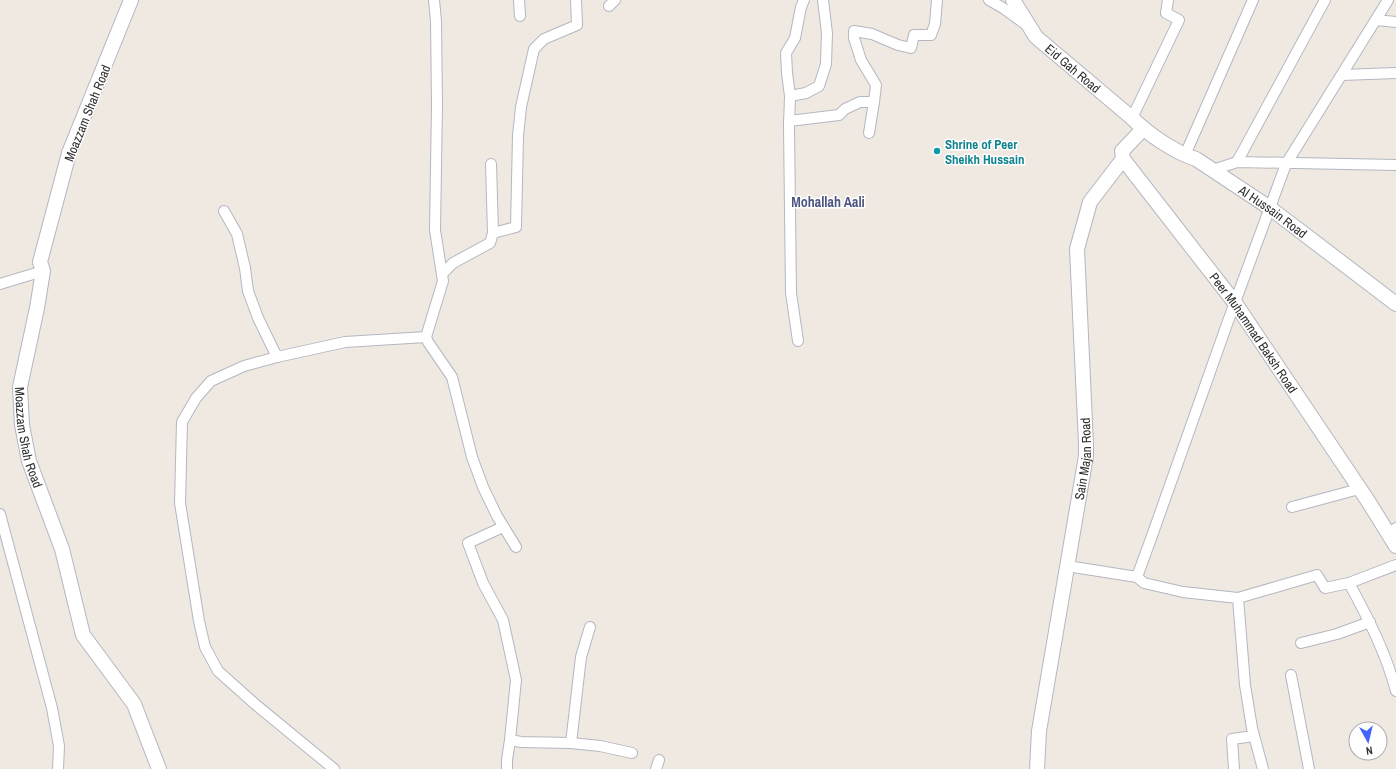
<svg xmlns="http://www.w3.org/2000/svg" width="1396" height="769" font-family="'Archivo Narrow',sans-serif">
<rect width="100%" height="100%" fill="#efe9e1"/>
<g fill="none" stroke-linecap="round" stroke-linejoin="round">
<g stroke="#b4b7c1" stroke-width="12">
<g id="street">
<polyline points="434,0 436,21 437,104 435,230 443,281 426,337 428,342 452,377 472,457 483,487 497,516 516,547"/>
<polyline points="519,0 520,16"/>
<polyline points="989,0 1003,8 1025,24"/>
<polyline points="609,6 615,0"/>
<polyline points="1376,20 1396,22"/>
<polyline points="1342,75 1396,73"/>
<polyline points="790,96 806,93 819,86 826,64 827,33 823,0"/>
<polyline points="874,102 876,85 861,60 854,38 854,31 872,34 898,45 911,48 914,35 931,35 935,24 937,0"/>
<polyline points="1132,118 1179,20 1166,13 1168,0"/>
<polyline points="789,121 839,115 845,109 860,102 874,102 869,133"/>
<polyline points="1185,155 1253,0"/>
<polyline points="1237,162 1325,0"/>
<polyline points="491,164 493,233"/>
<polyline points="1213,170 1237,162 1396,165"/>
<polyline points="224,211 237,234 245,268 248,291 258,318 277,357"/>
<polyline points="442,274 453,263 490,243 493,233 516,227 518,136 521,107 534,49 544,39 577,25 576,0"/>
<polyline points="0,284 43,271"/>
<polyline points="798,341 791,293 789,126 790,96 787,73 786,53 795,38 801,7 804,0"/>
<polyline points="1292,507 1359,489"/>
<polyline points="0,514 52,708 59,746 58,769"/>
<polyline points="503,527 468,543 483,583 503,620 516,680 510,740 507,760 507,769"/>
<polyline points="1389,535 1396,528"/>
<polyline points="1067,566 1137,577 1144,583 1183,592 1238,598 1245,685 1252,728 1263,769"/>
<polyline points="1137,577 1153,533 1227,324 1286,164 1388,0"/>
<path d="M 1349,583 C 1368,618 1386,653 1396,691"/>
<polyline points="1238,598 1317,575 1325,588 1349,583 1396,565"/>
<polyline points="1301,643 1337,634 1370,622"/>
<polyline points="1291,675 1309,769"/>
<polyline points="510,740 521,742 571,743 600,746 632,753"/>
<polyline points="571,743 581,657 590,627"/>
<polyline points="334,769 255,704 218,671 205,647 199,621 180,503 182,422 196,398 211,381 244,366 277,357 345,342 426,337"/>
<polyline points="656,769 659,760"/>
<polyline points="1234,769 1232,739 1254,736"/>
</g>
</g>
<g stroke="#b4b7c1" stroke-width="16">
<g id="secondary">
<path id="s1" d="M 131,0 L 69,153 L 40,262 L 43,271 L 37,308 L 20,387 L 22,425 L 29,461 L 62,549 L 83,635 L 134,704 L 159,769"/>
<path id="s2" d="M 1013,0 L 1036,37 L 1132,118 C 1148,134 1174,152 1196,159 L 1270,208 L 1396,304"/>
<path id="s3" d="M 1143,129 L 1122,151 L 1123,159 L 1235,303 L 1368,501 L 1396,546"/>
<path id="s4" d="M 1037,769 L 1039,731 L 1086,456 L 1086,444 L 1077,249 L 1090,202 L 1123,159"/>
</g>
</g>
<use href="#street" stroke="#fff" stroke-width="10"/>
<use href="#secondary" stroke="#fff" stroke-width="14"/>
</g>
<circle fill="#0f9aa8" stroke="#fff" stroke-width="1.5" cx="937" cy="151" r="4"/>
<g text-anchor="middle" stroke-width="3" stroke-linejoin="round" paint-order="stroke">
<g font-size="13" fill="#2e2e2e" stroke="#fff">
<text dy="5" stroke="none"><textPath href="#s2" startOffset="92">Eid Gah Road</textPath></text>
<text transform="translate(87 113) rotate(-68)" y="5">Moazzam Shah Road</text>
<text dy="5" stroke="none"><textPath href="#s2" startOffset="339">Al Hussain Road</textPath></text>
<text dy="5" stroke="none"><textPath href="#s3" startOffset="256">Peer Muhammad Baksh Road</textPath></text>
<text dy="5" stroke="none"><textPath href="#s1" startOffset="457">Moazzam Shah Road</textPath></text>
<text dy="5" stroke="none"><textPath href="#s4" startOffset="314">Sain Majan Road</textPath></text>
</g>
<g font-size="13" font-weight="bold" fill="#0d838f" stroke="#fff" text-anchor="start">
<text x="945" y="149">Shrine of Peer<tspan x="945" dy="15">Sheikh Hussain</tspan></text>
</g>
<g font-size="14" font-weight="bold" fill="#4d5680" stroke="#fff">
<text x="828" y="207">Mohallah Aali</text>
</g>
</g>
<g transform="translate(1368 741) rotate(172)"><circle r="19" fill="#ffffff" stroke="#ababab"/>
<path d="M0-3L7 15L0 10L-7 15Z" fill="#4264fb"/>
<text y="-6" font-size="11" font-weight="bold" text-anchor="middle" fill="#2e2e2e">N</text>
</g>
</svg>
